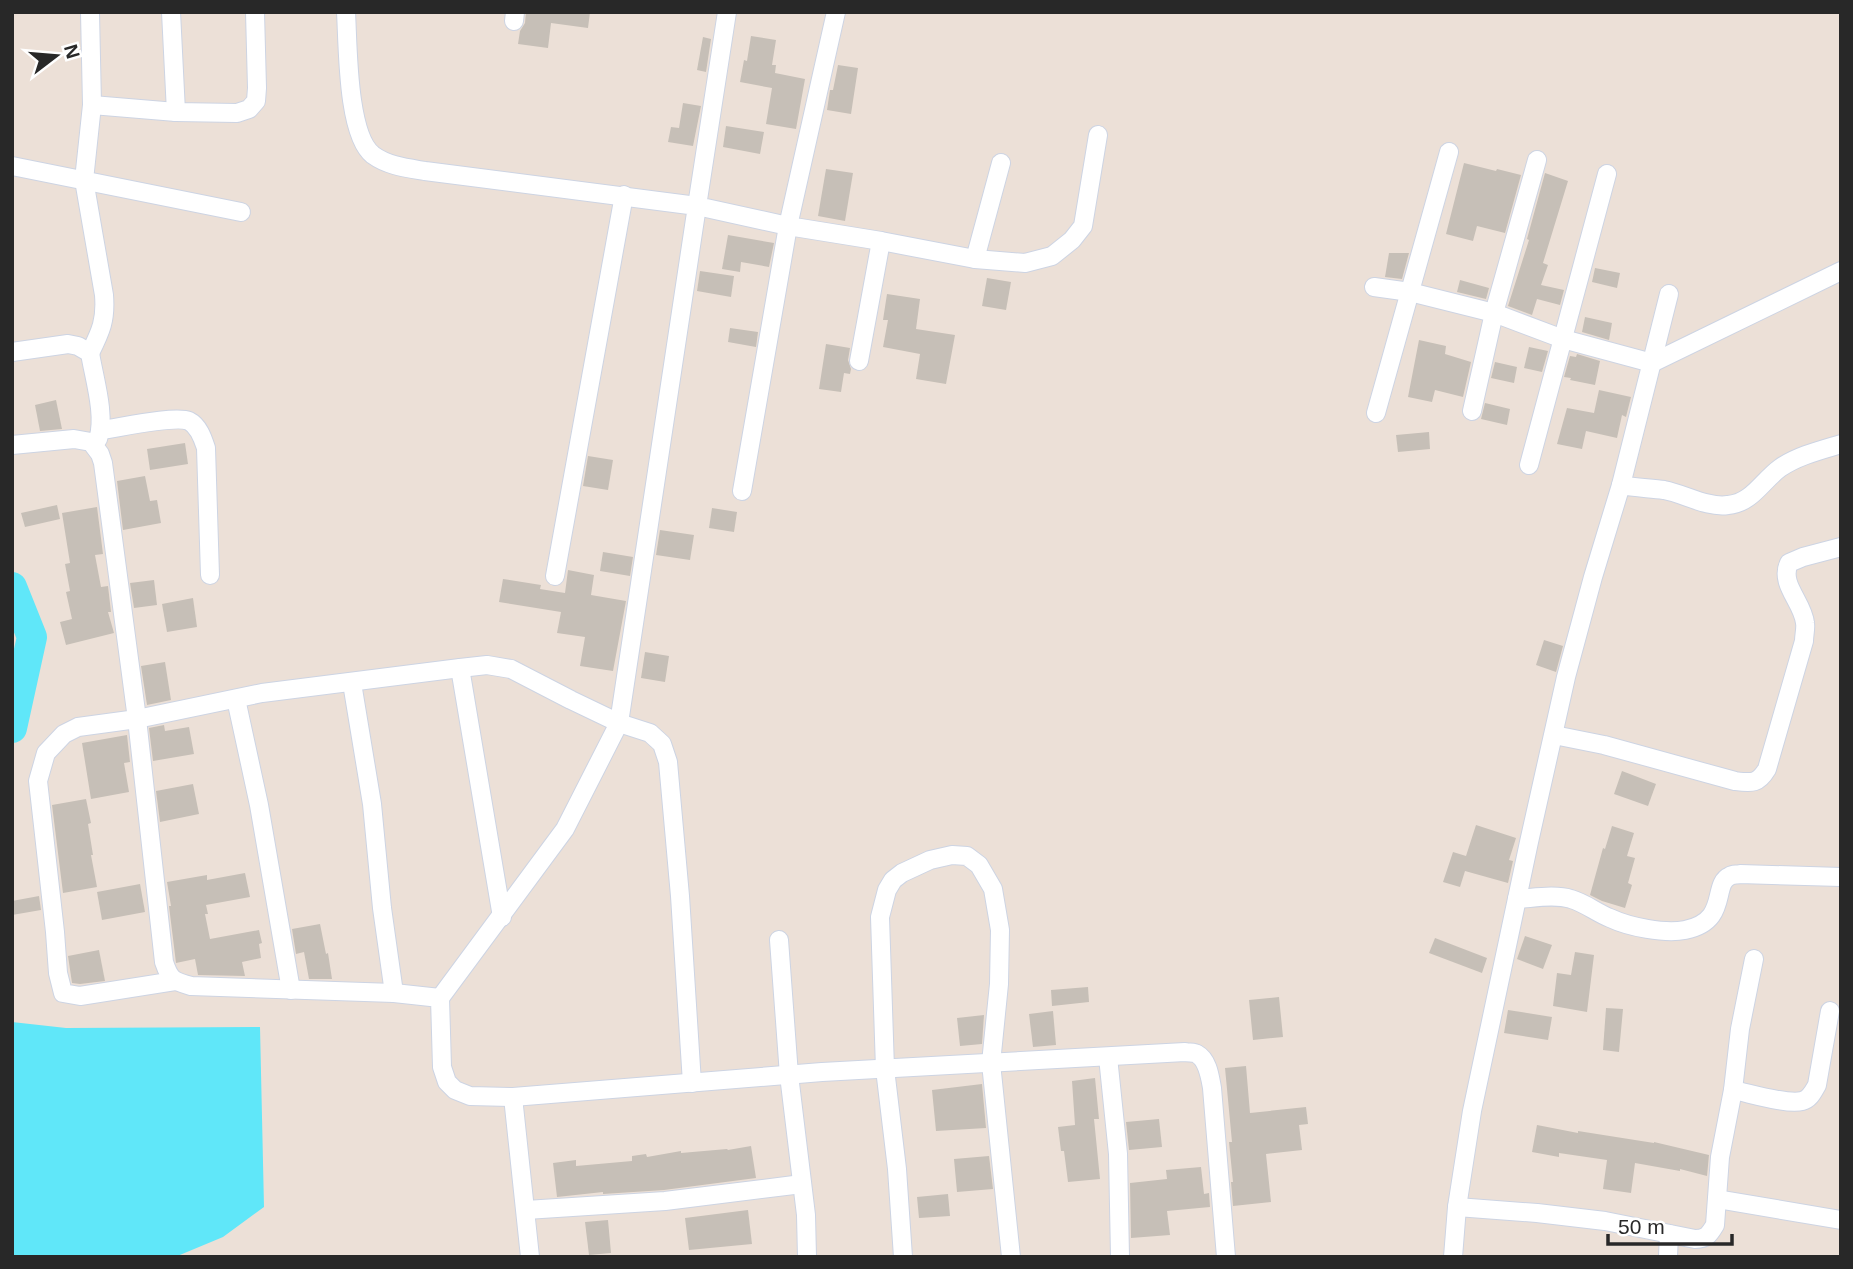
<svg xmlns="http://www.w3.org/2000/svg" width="1853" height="1269" font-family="Arial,sans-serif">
<rect width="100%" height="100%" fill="#ece0d7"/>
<polygon fill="#60e7f9" points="12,1022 66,1028 260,1027 264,1207 223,1237 175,1257 12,1257"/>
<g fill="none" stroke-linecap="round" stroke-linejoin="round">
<polyline stroke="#60e7f9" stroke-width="30" points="12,587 32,637 12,728"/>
</g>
<g fill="#c6bfb7">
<polygon points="526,12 590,12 588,28 551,23 548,48 518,44 520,31 525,23"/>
<polygon points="751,36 776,40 772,65 776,65 775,73 805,79 796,129 766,124 772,88 740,82 744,60 747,61"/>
<polygon points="703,37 711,39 706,72 697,70"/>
<polygon points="838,65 858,68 851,114 827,110 830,90 833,90"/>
<polygon points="683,103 701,106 693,146 668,142 671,127 679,128"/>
<polygon points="726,126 764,132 760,154 723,147"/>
<polygon points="1464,163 1496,171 1497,169 1521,175 1505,233 1477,226 1473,241 1446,234"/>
<polygon points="826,169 853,173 845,221 818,216"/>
<polygon points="1545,173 1568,181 1543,263 1548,265 1541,285 1564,290 1560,305 1537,299 1532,315 1508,306 1529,240 1527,239"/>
<polygon points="728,235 774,243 769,267 741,262 740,272 722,269"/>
<polygon points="1389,253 1409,253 1402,279 1385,277"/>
<polygon points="1595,268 1620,273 1617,288 1592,282"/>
<polygon points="700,271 734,276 731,297 697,291"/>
<polygon points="987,278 1011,282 1006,310 982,306"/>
<polygon points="1460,280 1489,288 1486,299 1457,292"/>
<polygon points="887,294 920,299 916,329 955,335 946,384 916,379 920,354 883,347 888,320 883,320"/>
<polygon points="1585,317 1612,323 1609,340 1582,332"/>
<polygon points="730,328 758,332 756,347 728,342"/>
<polygon points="1419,340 1446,346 1445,354 1471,362 1463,397 1435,390 1432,402 1408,397"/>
<polygon points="826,344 850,348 848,360 851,369 850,374 844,373 841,392 819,389"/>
<polygon points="1529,347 1548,351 1542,372 1524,368"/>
<polygon points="1577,354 1600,361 1595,385 1570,380 1571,378 1564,377 1570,356 1576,357"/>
<polygon points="1495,362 1517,367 1514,383 1491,378"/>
<polygon points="1599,390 1631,397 1626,417 1622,415 1617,438 1586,431 1582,449 1557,444 1567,408 1594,413"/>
<polygon points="56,400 62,429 40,431 35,405"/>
<polygon points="1485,403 1510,409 1507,425 1481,419"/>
<polygon points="1429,432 1430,449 1398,452 1396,435"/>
<polygon points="185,443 188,464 150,470 147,449"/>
<polygon points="588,456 613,460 608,490 583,486"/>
<polygon points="145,476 150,501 157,500 161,523 123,530 117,481"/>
<polygon points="57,505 60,519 25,527 21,513"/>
<polygon points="97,507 103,554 95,555 101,587 108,586 111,612 108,612 114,633 66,645 60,622 72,619 66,592 70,591 65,564 70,563 62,513"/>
<polygon points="712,508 737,512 734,532 709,528"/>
<polygon points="660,530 694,535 690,560 656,555"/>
<polygon points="603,552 633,557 630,576 600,571"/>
<polygon points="568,570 594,575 591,595 626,601 613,671 580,666 585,637 557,633 561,612 499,602 503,579 541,585 540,589 565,593"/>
<polygon points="154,580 157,605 134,608 130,583"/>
<polygon points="193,598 197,627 167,632 162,604"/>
<polygon points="1544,640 1563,646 1556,672 1536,665"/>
<polygon points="645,652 669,656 665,682 641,678"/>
<polygon points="165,662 171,700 147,705 141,666"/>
<polygon points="164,725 165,731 189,727 194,754 153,761 149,728"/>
<polygon points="127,735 130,762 124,763 129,792 91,799 82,743"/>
<polygon points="1622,771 1656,784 1648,806 1614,794"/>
<polygon points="193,784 199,814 160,822 156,791"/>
<polygon points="86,799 91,823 88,824 93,855 91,855 97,887 63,893 52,805"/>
<polygon points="1476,825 1516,838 1509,860 1513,861 1508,883 1465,871 1460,887 1443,882 1453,852 1466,856"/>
<polygon points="1612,826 1634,833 1627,856 1635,858 1628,883 1632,885 1625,908 1602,901 1590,895 1603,848 1605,849"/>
<polygon points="245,873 250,897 206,905 208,914 205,914 210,939 259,930 262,943 259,944 261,958 242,962 245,976 198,975 195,959 176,963 169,906 171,906 167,882 207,875 207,880"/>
<polygon points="140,884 145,912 102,920 97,892"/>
<polygon points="39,896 41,910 12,915 12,901"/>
<polygon points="320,924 326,954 328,953 332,979 309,979 304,952 296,954 292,929"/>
<polygon points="1525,936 1552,945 1543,969 1517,959"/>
<polygon points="1435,938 1487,958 1482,973 1429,953"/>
<polygon points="99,950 105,981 80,984 72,983 68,956"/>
<polygon points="1575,952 1594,955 1587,1012 1553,1006 1557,973 1571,975"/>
<polygon points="1088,987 1089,1002 1052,1006 1051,990"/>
<polygon points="1279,997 1283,1037 1253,1040 1249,1000"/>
<polygon points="1606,1008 1623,1009 1619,1052 1603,1050"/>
<polygon points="1508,1010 1552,1017 1548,1040 1504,1033"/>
<polygon points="1053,1011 1056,1045 1033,1047 1029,1014"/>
<polygon points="984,1015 982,1044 960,1046 957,1018"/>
<polygon points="1246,1066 1250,1113 1306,1107 1308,1124 1299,1125 1302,1150 1266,1154 1271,1202 1233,1206 1231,1182 1233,1182 1229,1142 1232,1142 1225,1068"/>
<polygon points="1095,1078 1099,1119 1094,1119 1100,1179 1068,1182 1064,1151 1061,1151 1058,1127 1075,1125 1072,1081"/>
<polygon points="982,1084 986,1128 936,1131 932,1090"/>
<polygon points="1159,1119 1162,1147 1129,1150 1126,1122"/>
<polygon points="1537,1125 1578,1133 1578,1131 1654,1143 1654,1142 1709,1155 1707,1176 1680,1169 1680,1171 1635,1163 1631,1193 1603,1189 1607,1160 1559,1153 1559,1157 1532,1152"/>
<polygon points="751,1146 756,1178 664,1190 603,1194 603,1192 557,1197 553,1163 576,1160 576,1166 632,1161 632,1156 646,1154 647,1157 681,1151 681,1153 727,1149 728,1150"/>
<polygon points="989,1156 993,1189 957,1192 954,1159"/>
<polygon points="1201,1167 1204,1194 1209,1193 1210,1207 1167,1211 1170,1235 1131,1238 1130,1183 1167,1179 1166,1170"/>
<polygon points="948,1194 950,1216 919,1218 917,1197"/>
<polygon points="748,1210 752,1244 689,1250 685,1218"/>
<polygon points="608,1220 611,1253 589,1255 585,1222"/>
</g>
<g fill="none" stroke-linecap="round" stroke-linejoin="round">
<g stroke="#cdd4e3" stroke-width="20">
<g id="street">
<path d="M 90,12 L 92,105 L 84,180 L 104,295 C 106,320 101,331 90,353"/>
<polyline points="171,12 176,112"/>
<path d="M 346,12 C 348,45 347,135 373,155 C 388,166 407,168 425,171 L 697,206 L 619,723 L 565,829 L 440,998"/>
<polyline points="727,12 697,206 788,226 742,491"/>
<polyline points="836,12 788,226 881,241 975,259 1001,163"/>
<polyline points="514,21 515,12"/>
<polyline points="92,105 176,112 237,113 249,109 256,101 257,88 255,12"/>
<polyline points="12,166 241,212"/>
<polyline points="975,259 1025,263 1052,256 1072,240 1083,226 1098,135"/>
<polyline points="1374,287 1410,292 1494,313 1563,339 1652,363 1841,271"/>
<path d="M 12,352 L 68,344 L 78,346 L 90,353 C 94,378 106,416 98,439"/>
<polyline points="859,361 881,241"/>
<polyline points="1472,411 1494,313 1537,160"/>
<polyline points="1376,413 1449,152"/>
<path d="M 101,430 C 118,428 175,415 189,421 C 199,426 203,439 206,448 L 210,575"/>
<path d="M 12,445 L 74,439 L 91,442 L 100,454 L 103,463 L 137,719 L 164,962 C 170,980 173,981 191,986 L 394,993 L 440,998 L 442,1067 L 447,1082 L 455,1090 L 470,1096 L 513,1097 L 822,1072 L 1185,1052 C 1189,1053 1194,1052 1197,1054 C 1208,1060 1210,1077 1212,1088 L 1226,1257"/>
<polyline points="1529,465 1607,174"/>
<polyline points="1621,485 1669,294"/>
<polyline points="555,576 624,195"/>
<polyline points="460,668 502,917"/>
<polyline points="352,683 372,804 382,908 394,993"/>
<polyline points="236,699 259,805 291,990"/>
<path d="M 1554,735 L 1604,745 L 1735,781 C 1752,783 1758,784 1767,769 L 1804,641 C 1804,635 1806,628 1805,623 C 1803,602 1779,584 1789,563 L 1803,557 L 1841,547"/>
<path d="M 1517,899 C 1534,898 1555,894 1571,899 C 1585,903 1597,913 1610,918 C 1629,927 1665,934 1685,930 C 1730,921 1711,884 1730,876 C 1733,874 1737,875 1740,874 L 1841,877"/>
<polyline points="779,940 789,1075 806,1215 807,1257"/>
<polyline points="175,981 80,996 63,993 58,973 55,932 38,781 46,753 64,734 78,727 137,719 262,693 460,668 487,665 511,669 571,700 619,723 650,733 662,744 668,762 680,896 692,1083"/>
<polyline points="1108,1057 1118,1154 1120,1257"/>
<path d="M 1733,1090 C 1749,1093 1787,1105 1802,1101 C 1810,1099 1813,1092 1817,1085 L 1830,1011"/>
<polyline points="513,1097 530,1257"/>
<polyline points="1717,1199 1841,1220"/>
<path d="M 1457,1207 L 1537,1213 L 1605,1221 L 1695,1239 C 1706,1239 1709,1235 1715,1225 L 1720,1157 L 1733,1090 L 1740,1029 L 1754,959"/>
<polyline points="526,1210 665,1201 802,1184"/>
<polyline points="903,1257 897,1169 885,1069 880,917 887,890 893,880 902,873 930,860 952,855 967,856 979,865 993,889 1000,930 999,984 991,1063 1011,1257"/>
<path d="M 1453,1257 L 1457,1207 L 1472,1111 L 1529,842 L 1566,677 L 1593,577 L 1621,485 C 1635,488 1651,488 1664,490 C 1685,494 1707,508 1728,505 C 1752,503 1762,481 1780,468 C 1797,456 1821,450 1841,444"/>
<polyline points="1668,1257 1669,1234"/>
</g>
</g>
<use href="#street" stroke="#fff" stroke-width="18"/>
</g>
<rect width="1853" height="1269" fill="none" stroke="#282828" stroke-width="28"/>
<g transform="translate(56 56) rotate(74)" stroke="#ffffff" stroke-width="5" paint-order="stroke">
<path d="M0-5L12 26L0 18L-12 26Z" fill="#282828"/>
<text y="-10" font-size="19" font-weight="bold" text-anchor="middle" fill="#282828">N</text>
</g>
<path d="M1608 1234v10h124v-10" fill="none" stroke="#282828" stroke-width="3.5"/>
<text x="1618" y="1234" font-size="21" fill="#282828" stroke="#ffffff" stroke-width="5" paint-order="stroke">50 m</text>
</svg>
